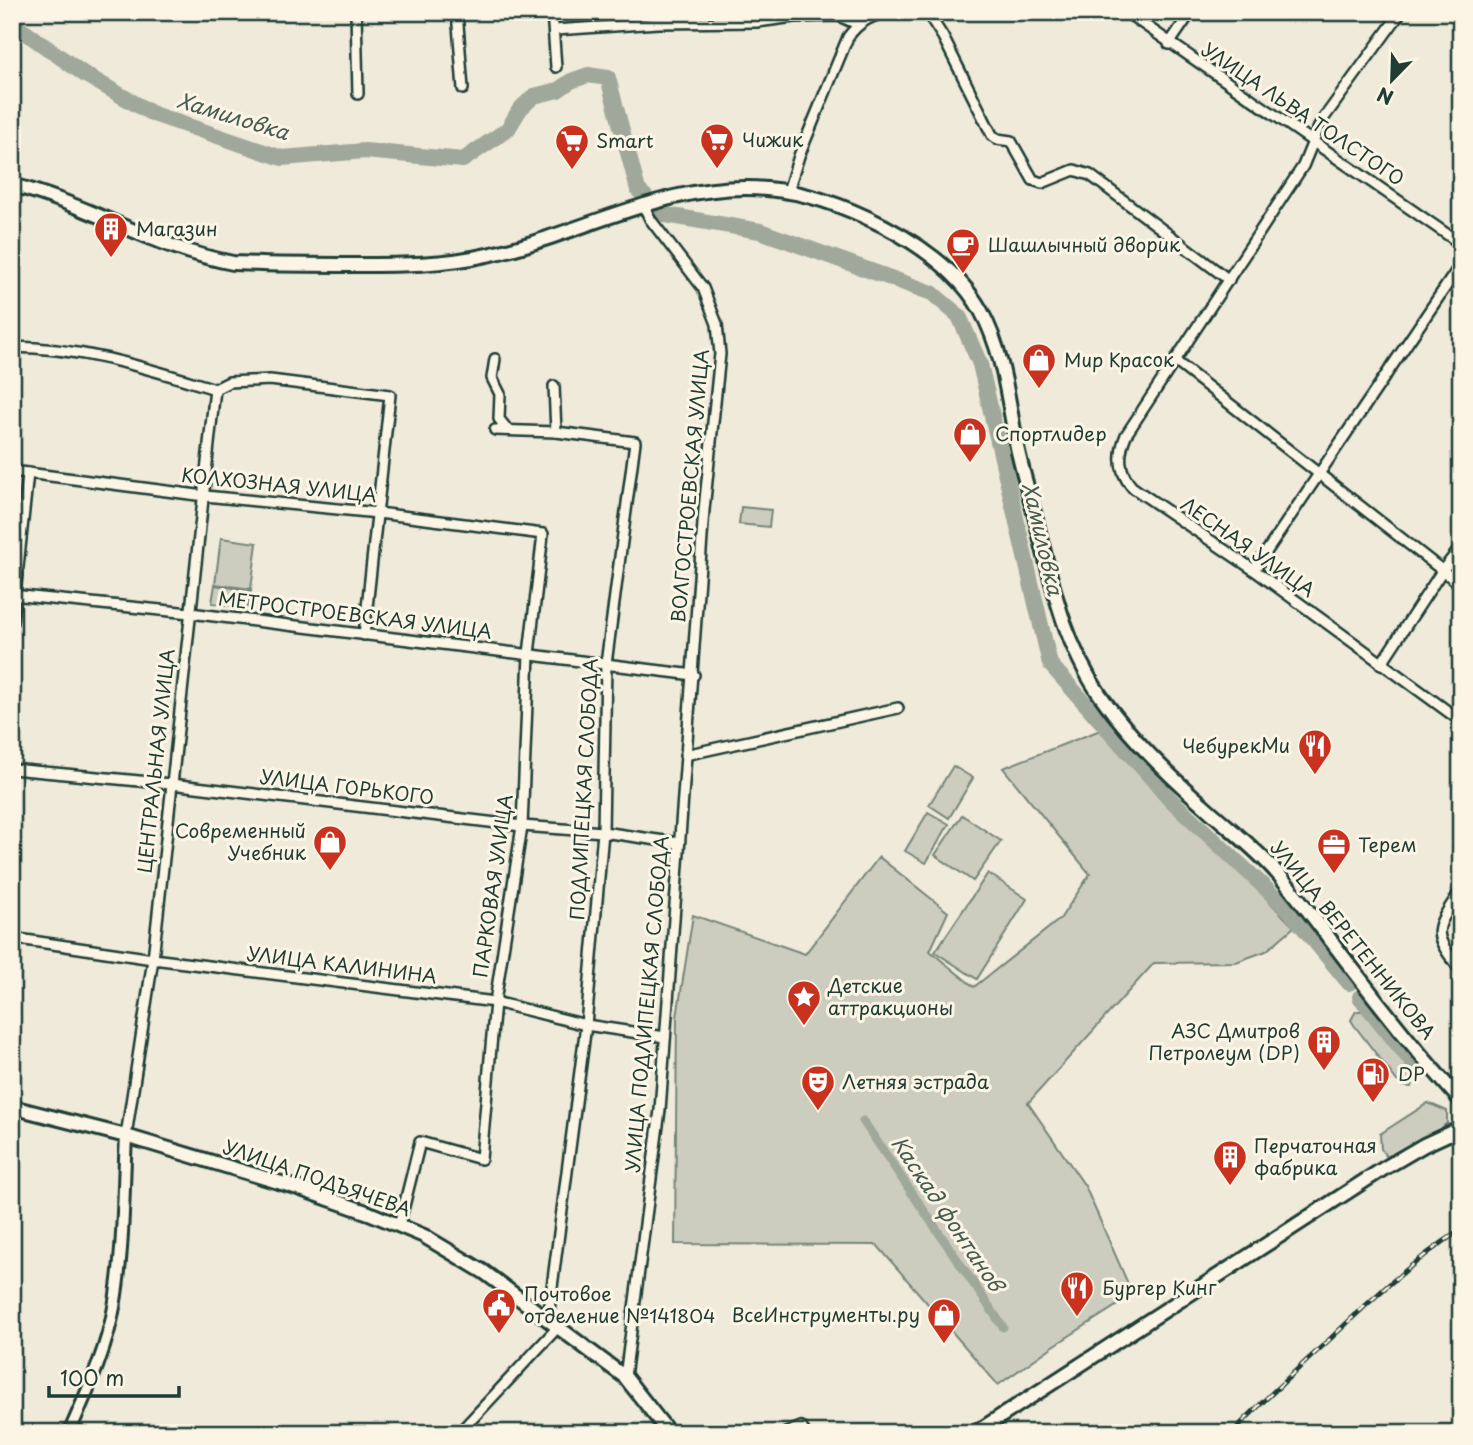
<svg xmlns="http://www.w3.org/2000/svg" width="1473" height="1445" font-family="'Playpen Sans',sans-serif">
<rect width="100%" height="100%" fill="#efeada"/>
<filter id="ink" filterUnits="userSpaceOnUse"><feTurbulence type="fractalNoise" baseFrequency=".0143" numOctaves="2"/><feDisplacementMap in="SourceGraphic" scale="14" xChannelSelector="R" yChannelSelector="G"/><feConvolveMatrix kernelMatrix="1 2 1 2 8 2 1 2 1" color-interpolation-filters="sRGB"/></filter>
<g filter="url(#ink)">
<g fill="#cccdbf" stroke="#76857a" stroke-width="2">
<polygon points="741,507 771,510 769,527 739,524"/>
<polygon points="221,538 257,543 251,589 215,584"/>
<polygon points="215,585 251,591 248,608 212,603"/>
<polygon points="1103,729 1294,927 1266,951 1236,962 1154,963 1028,1103 1085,1186 1133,1295 1052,1347 998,1385 877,1245 675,1244 677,1017 693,915 805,954 879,857 948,912 930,951 974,987 1060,919 1090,874 1003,768"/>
<polygon points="953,766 973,778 949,818 929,805"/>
<polygon points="928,812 949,824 926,863 905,851"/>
<polygon points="962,815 1001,841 973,881 935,855"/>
<polygon points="988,873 1027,899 977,979 935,952"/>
<polygon points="1356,1011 1363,1011 1415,1075 1411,1087 1404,1086 1397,1081 1354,1025 1351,1020"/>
<polygon points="1428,1103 1447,1111 1447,1123 1442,1128 1387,1157 1381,1149 1380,1134"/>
</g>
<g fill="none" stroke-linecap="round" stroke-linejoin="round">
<polyline stroke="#9fa89a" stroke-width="9" points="863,1121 1003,1327"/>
<g stroke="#9fa89a" stroke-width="16">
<polyline points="12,23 84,74 153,114 282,158 365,151 463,160 508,129 520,109 534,96 558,90 571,81 588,75 608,78 638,190 645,196"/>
<polyline points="658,208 666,215 760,231 932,293 959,316 980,364 1050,664 1171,800 1289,910 1349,983"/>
<polyline points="1360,997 1416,1067"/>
</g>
<g stroke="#1f3d34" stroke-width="14">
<g id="minor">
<polyline points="356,12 358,94"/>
<polyline points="457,12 463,89"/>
<polyline points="552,12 556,67"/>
<polyline points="927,12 943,37 992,135 997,139 1011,141 1033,180 1042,183 1074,170 1090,175 1229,280"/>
<polyline points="1126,12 1461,244"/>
<path d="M 1401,12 L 1321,122 L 1303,166 L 1126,435 C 1118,454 1118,471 1132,487 L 1254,570 L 1461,721"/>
<polyline points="555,30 658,23 757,22 794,17 839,16 857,24"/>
<polyline points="1169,44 1191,12"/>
<path d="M 788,191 L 799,156 L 848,37 C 859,22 869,17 887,12"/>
<path d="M 12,347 C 86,348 146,368 215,389"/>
<polyline points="495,359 492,378 500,394 499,419 507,429"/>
<polyline points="1175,361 1461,585"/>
<polyline points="554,386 556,432"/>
<polyline points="215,389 229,382 270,380 390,395 364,635"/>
<polyline points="495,430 556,432 635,442 606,664 603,832 586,1025 548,1318"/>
<polyline points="12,471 205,496 378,513 543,534 529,654 522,826 495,1002 481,1159 420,1142 399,1226"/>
<polyline points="1254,570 1461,264"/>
<polyline points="12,595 190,613 694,675"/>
<polyline points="12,623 28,473"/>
<polyline points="1381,664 1442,571 1461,547"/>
<polyline points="685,755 898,708"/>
<polyline points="12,769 171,784 522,826 603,832 678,843"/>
<path d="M 1461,890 C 1434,932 1430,930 1461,971"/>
<polyline points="12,938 153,959 495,1002 586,1025 665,1037"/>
<polyline points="126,1136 153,959 215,389"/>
<polyline points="625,1377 660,1110 704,510 720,354 717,324 703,288 650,219 643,204"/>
<polyline points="459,1433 559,1326"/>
<polyline points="786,1433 801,1427 805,1433"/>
</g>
</g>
<g stroke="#1f3d34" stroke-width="16">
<path id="tertiary" d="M 69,1433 C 86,1394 107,1349 114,1307 C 124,1251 123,1193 126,1136"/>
</g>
<g stroke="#1f3d34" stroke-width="18">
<g id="secondary">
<path d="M 12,185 C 88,204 156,249 233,263 C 274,265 315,265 356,265 C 400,265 444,265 487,255 C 581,235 668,180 767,189 C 808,192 847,207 884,226 C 922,246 960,273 981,311 C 1004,353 1008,401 1017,447 C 1023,475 1032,503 1039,532 C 1053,589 1066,646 1100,695 C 1128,735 1165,772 1202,804 C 1228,828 1256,848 1279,875 C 1306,906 1330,940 1355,972 C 1388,1016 1424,1060 1461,1101"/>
<polyline points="12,1107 126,1136 298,1188 369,1213 424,1236 484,1272 625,1377 669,1433"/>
<polyline points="975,1433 1383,1169 1424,1145 1461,1128"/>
</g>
</g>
<use href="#minor" stroke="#fcf5e5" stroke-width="9"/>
<use href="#tertiary" stroke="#fcf5e5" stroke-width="10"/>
<use href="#secondary" stroke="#fcf5e5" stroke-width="12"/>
<g stroke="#1f3d34" stroke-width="5">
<path id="rail" d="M 1232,1433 C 1263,1400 1297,1370 1329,1340 C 1371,1300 1412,1261 1461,1230"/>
</g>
<use href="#rail" stroke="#fcf5e5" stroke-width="2.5" stroke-dasharray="8" stroke-linecap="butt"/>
</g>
</g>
<defs>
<g id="supermarket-pin" transform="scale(1.75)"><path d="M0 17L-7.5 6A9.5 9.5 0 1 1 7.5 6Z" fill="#c8321e" stroke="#fcf5e5"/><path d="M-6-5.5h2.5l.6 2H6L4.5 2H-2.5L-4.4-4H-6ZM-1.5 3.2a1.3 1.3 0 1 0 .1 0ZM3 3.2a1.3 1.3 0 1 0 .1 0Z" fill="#fff"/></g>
<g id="building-pin" transform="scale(1.75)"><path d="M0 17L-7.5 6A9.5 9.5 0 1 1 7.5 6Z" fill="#c8321e" stroke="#fcf5e5"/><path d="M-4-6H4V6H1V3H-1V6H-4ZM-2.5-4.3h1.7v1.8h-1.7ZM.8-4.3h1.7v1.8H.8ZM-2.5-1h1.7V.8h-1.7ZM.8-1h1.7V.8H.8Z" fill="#fff"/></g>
<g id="cafe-pin" transform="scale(1.75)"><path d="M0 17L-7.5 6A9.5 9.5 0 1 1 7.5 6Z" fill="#c8321e" stroke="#fcf5e5"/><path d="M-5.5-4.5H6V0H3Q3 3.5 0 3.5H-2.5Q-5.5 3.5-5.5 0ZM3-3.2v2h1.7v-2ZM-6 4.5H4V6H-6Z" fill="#fff"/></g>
<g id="shop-pin" transform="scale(1.75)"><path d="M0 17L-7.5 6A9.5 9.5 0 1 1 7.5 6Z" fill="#c8321e" stroke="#fcf5e5"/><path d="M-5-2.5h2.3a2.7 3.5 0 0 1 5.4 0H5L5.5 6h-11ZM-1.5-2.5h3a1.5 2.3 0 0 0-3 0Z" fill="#fff"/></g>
<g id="restaurant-pin" transform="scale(1.75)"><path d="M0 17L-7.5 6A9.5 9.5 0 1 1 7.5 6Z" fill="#c8321e" stroke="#fcf5e5"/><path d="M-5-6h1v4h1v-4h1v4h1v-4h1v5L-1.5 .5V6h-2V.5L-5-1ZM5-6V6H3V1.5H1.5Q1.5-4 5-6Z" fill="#fff"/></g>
<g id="office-pin" transform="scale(1.75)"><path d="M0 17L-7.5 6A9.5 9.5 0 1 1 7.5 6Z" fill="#c8321e" stroke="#fcf5e5"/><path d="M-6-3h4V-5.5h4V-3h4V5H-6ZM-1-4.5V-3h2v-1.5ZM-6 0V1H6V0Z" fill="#fff"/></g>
<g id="sight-pin" transform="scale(1.75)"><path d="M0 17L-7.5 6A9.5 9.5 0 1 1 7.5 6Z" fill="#c8321e" stroke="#fcf5e5"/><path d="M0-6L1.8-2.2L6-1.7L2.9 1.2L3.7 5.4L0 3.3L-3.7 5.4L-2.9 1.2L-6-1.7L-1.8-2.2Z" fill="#fff"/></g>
<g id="fuel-pin" transform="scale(1.75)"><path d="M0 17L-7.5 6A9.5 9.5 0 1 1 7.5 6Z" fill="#c8321e" stroke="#fcf5e5"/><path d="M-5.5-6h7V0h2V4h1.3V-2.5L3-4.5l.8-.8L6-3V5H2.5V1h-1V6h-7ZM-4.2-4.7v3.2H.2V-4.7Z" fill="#fff"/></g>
<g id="theatre-pin" transform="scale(1.75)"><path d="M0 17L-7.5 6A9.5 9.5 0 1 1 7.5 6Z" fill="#c8321e" stroke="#fcf5e5"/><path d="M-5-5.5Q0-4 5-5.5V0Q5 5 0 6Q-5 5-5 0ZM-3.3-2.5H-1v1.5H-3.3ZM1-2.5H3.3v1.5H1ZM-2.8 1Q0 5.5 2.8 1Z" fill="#fff"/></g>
<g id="civic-pin" transform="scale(1.75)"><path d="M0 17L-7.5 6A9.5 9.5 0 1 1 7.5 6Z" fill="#c8321e" stroke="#fcf5e5"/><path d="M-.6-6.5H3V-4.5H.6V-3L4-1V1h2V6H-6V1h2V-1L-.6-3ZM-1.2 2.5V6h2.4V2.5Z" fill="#fff"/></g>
</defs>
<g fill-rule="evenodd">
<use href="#supermarket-pin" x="717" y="140"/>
<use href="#supermarket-pin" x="572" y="141"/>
<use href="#building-pin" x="111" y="229"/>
<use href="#cafe-pin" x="963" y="245"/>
<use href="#shop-pin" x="1039" y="360"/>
<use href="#shop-pin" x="970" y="434"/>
<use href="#restaurant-pin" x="1315" y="746"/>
<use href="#shop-pin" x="330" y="842"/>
<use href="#office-pin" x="1334" y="845"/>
<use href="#sight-pin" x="804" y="997"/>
<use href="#building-pin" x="1324" y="1042"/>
<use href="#fuel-pin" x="1373" y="1074"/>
<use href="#theatre-pin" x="818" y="1082"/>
<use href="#building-pin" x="1230" y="1157"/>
<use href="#restaurant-pin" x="1077" y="1288"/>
<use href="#civic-pin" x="499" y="1305"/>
<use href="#shop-pin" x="944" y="1315"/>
</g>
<g text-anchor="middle" stroke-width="6" stroke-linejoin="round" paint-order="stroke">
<g font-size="19" fill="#1f3d34" stroke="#fcf5e5">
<text transform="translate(1303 114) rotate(34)" y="7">УЛИЦА ЛЬВА ТОЛСТОГО</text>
<text transform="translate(279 485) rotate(6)" y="7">КОЛХОЗНАЯ УЛИЦА</text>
<text transform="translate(690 486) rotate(-85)" y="7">ВОЛГОСТРОЕВСКАЯ УЛИЦА</text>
<text transform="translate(1248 547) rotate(35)" y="7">ЛЕСНАЯ УЛИЦА</text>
<text transform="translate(355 615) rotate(7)" y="7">МЕТРОСТРОЕВСКАЯ УЛИЦА</text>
<text transform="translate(156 761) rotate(-84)" y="7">ЦЕНТРАЛЬНАЯ УЛИЦА</text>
<text transform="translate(347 787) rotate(7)" y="7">УЛИЦА ГОРЬКОГО</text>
<text transform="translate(584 789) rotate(-87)" y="7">ПОДЛИПЕЦКАЯ СЛОБОДА</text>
<text transform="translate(493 886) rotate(-82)" y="7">ПАРКОВАЯ УЛИЦА</text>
<text transform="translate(1353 940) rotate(51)" y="7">УЛИЦА ВЕРЕТЕННИКОВА</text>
<text transform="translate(342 965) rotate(7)" y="7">УЛИЦА КАЛИНИНА</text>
<text transform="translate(647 1004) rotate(-85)" y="7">УЛИЦА ПОДЛИПЕЦКАЯ СЛОБОДА</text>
<text transform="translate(317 1178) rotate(19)" y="7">УЛИЦА ПОДЪЯЧЕВА</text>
</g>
<g font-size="19" fill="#1f3d34" stroke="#fcf5e5" text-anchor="start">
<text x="742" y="147">Чижик</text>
<text x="596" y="148">Smart</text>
<text x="136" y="236">Магазин</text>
<text x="988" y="252">Шашлычный дворик</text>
<text x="1064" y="367">Мир Красок</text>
<text x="995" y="441">Спортлидер</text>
<text x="1290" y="753" text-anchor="end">ЧебурекМи</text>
<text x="306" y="838" text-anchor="end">Современный<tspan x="306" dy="22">Учебник</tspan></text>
<text x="1358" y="852">Терем</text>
<text x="828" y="993">Детские<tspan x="828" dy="22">аттракционы</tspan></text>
<text x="1300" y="1038" text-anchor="end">АЗС Дмитров<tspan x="1300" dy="22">Петролеум (DP)</tspan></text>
<text x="1398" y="1081">DP</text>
<text x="842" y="1089">Летняя эстрада</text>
<text x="1254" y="1153">Перчаточная<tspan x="1254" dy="22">фабрика</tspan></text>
<text x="1102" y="1295">Бургер Кинг</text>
<text x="524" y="1301">Почтовое<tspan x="524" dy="22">отделение №141804</tspan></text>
<text x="920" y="1322" text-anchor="end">ВсеИнструменты.ру</text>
</g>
<g font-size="21" font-style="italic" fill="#455d53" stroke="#fcf5e5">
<text transform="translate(233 117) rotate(17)" y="7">Хамиловка</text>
<text transform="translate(1042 539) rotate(77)" y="7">Хамиловка</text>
<text transform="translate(947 1214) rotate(56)" y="7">Каскад фонтанов</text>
</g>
</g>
<rect width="1473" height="1445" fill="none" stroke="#fcf5e5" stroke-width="42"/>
<rect x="21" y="21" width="1431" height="1403" fill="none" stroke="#1f3d34" stroke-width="2.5" filter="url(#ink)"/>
<g transform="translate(1392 80) rotate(203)" stroke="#fcf5e5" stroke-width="5" paint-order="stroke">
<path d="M0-5L12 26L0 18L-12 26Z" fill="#1f3d34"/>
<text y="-10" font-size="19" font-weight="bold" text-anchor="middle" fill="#1f3d34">N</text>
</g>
<path d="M49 1386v10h130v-10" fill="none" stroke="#1f3d34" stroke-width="3.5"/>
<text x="60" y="1386" font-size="21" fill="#1f3d34" stroke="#fcf5e5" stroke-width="5" paint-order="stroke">100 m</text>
</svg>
